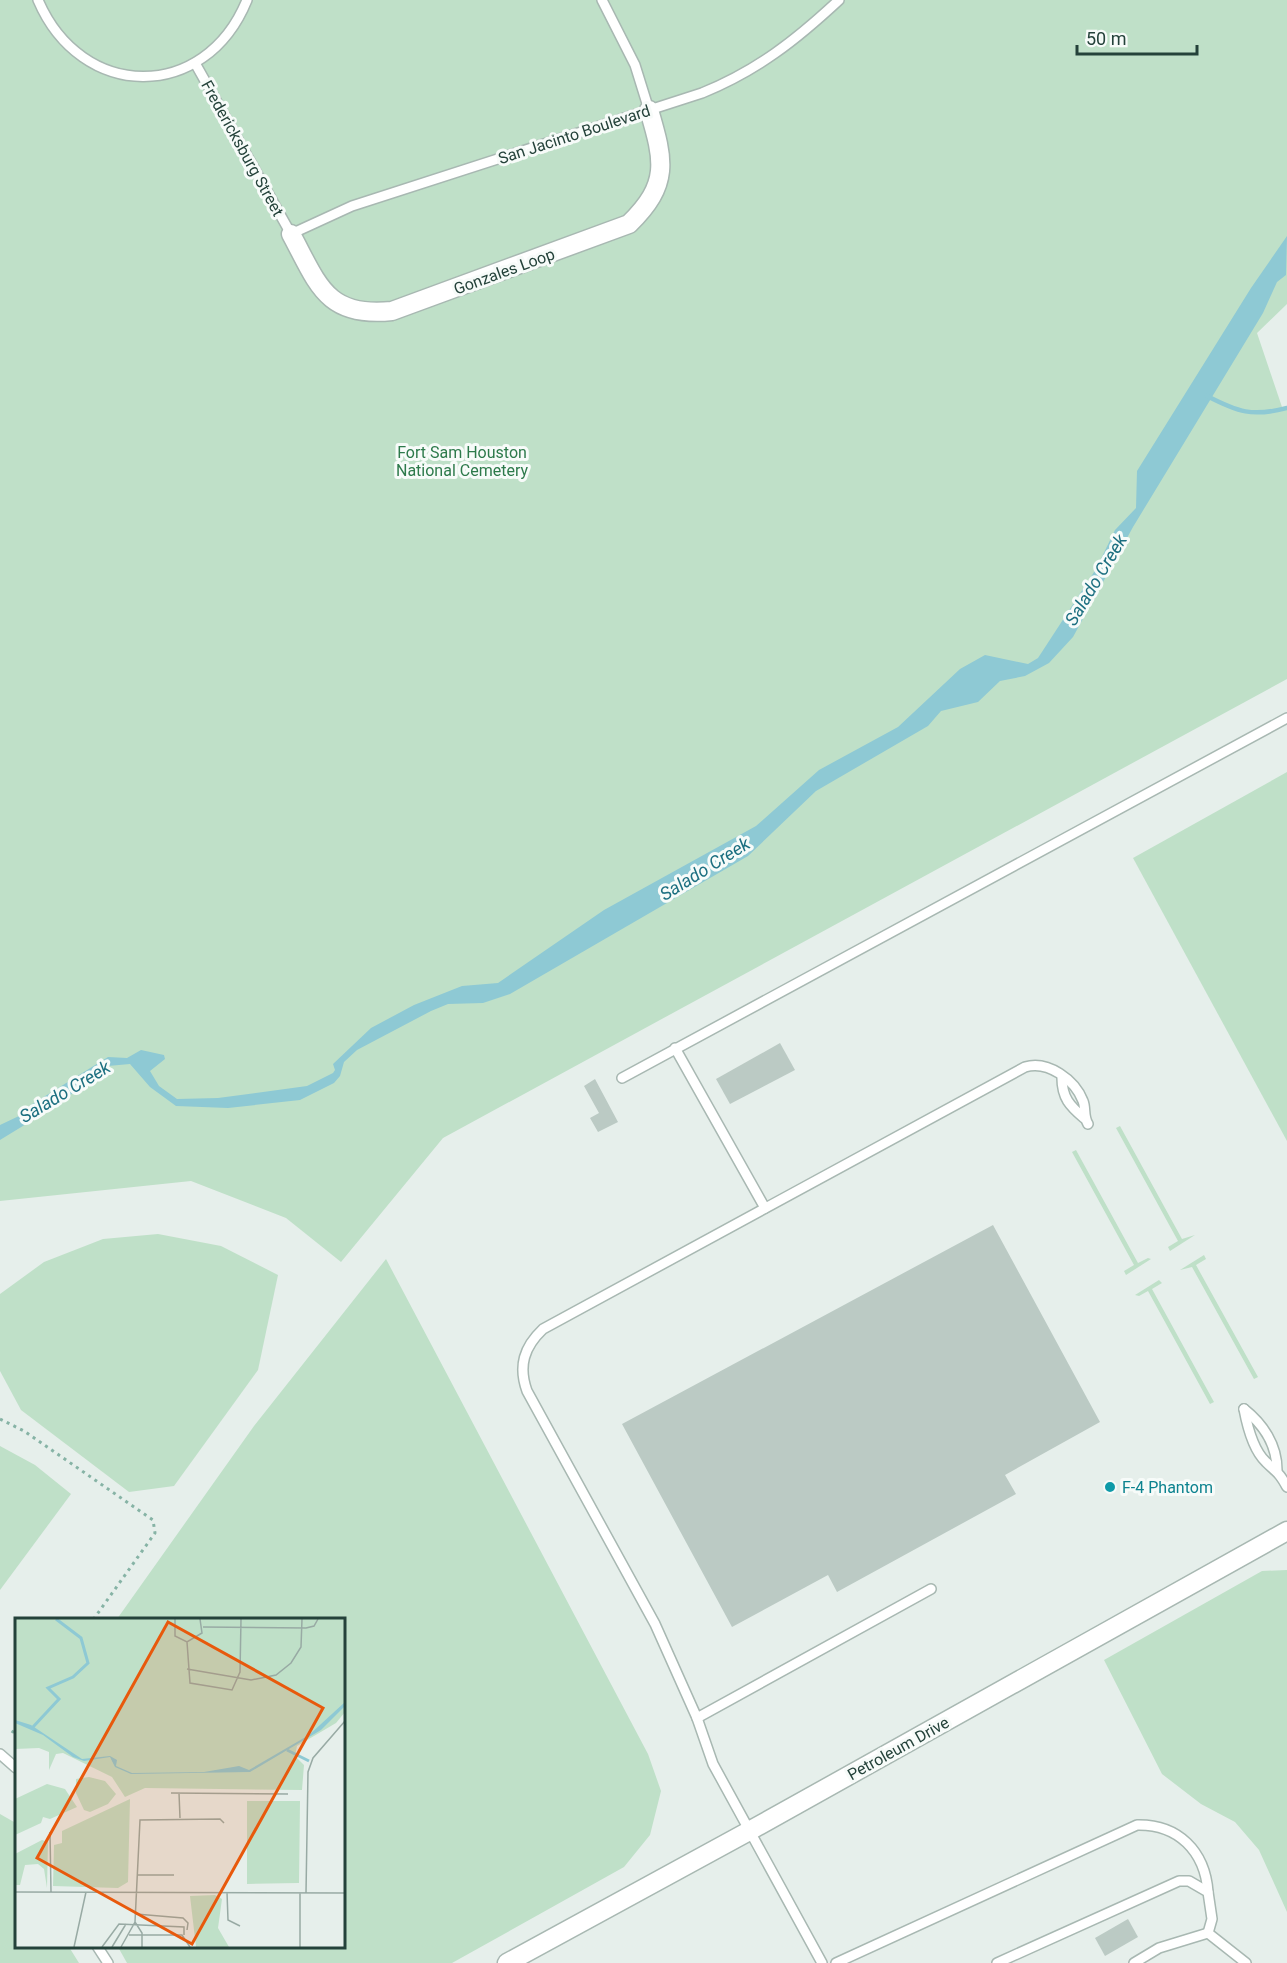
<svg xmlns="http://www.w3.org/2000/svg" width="1287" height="1963" font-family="Roboto,sans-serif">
<rect width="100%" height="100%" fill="#e6efeb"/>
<g fill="#bfe0c8">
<polygon points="0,0 1287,0 1287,304 1257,333 1282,407 1287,407 1287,679 443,1138 341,1262 286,1218 191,1181 0,1201"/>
<polygon points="1287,772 1287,1141 1133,858"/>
<polygon points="1120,1126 1182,1239 1195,1235 1170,1251 1168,1247 1178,1241 1116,1128"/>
<polygon points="1076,1150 1138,1263 1148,1258 1151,1259 1126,1275 1124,1271 1134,1265 1072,1152"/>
<polygon points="158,1234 221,1246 278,1275 258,1370 174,1486 129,1492 21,1410 0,1371 0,1294 44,1262 103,1239"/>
<polygon points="1204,1255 1206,1259 1196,1265 1258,1377 1254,1379 1192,1267 1180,1270"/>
<polygon points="386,1259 648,1754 661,1791 650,1835 624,1867 452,1963 127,1963 118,1947 344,1946 344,1620 117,1619 254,1426"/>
<polygon points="1159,1280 1162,1283 1152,1289 1214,1402 1210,1404 1148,1291 1139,1296 1135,1295"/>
<polygon points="0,1446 35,1465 71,1494 0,1590"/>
<polygon points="1287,1570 1287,1912 1259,1850 1235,1822 1201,1804 1162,1774 1104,1660 1262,1571"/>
<polygon points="0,1814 14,1822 16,1828 16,1946 69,1947 79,1963 0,1963"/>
</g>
<polygon fill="#8ec9d4" points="1287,236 1286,275 1277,282 1263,313 1133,527 1073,637 1049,663 1025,676 1000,681 978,702 941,711 928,726 816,791 748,856 510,994 483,1003 448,1004 431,1011 357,1050 344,1062 340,1076 334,1083 300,1100 228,1108 176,1106 150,1087 130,1064 108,1066 77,1087 73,1093 49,1110 0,1140 0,1125 19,1116 26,1108 108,1057 127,1058 141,1050 164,1055 165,1059 150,1071 159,1086 177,1099 218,1098 307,1086 333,1073 335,1070 333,1064 371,1028 414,1005 462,986 498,983 604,910 756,826 819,770 898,727 960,669 985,655 1028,664 1038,658 1096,569 1115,530 1136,508 1137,471 1251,288"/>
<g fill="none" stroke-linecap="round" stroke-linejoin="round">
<path stroke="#8ec9d4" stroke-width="4.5" d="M 1207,396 C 1238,412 1252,417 1287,408"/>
</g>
<g fill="#bbcac4">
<polygon points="780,1043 795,1070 730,1104 716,1079"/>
<polygon points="595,1079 618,1122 598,1132 590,1118 599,1113 584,1086"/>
<polygon points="993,1225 1100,1422 1005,1475 1016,1494 837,1592 828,1575 732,1627 622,1424"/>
<polygon points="1128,1919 1138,1937 1105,1956 1095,1938"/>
</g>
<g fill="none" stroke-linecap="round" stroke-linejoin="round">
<g stroke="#a8b8b2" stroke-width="12">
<g id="service">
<path d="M 38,0 C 81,101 205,103 247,0"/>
<polyline points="602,0 635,65 649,110"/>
<path d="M 195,63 L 291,234 L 352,206 L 702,93 C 758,70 796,40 839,0"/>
<polyline points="675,1048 765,1208"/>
<polyline points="622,1078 1287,718"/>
<path d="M 1062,1078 C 1062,1098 1070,1106 1084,1118"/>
<path d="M 1244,1409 C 1247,1425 1253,1450 1266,1462 C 1277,1473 1279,1472 1287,1487"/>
<path d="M 1244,1409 C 1263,1424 1277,1445 1277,1470"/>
<polyline points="697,1718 931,1589"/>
<polyline points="0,1754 16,1768"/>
<polyline points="97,1946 108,1963"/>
<path d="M 822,1963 L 713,1764 L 697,1718 L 655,1624 L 527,1391 C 518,1366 524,1347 543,1329 L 1025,1067 C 1048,1060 1075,1080 1083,1101 C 1086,1108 1083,1116 1088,1124"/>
<path d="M 836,1963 L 1137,1825 C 1178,1824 1205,1851 1208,1892"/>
<polyline points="997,1963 1179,1881 1189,1881 1208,1892 1212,1919 1208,1933"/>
<polyline points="1134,1963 1159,1948 1208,1933 1246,1963"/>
</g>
</g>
<g stroke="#a8b8b2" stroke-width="21">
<g id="minor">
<path d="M 291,234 C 318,284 326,318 392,311 L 629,224 C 670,184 664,161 649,110"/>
<polyline points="507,1963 751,1830 1287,1531"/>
</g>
</g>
<g stroke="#86b3a5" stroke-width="3" stroke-dasharray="3 4.5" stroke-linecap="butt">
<polyline points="0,1419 24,1431 153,1520 155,1533 93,1620"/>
<polyline points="12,1733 16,1727"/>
</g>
<use href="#service" stroke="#fff" stroke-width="9"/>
<use href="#minor" stroke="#fff" stroke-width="18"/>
</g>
<circle fill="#0f9aa8" stroke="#f7fbf9" stroke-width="2" cx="1110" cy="1487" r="6"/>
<g text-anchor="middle" stroke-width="6" stroke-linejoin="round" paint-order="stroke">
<g font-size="16" fill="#24423a" stroke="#f7fbf9">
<text transform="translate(574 134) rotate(-18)" y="6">San Jacinto Boulevard</text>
<text transform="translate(243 148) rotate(61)" y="6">Fredericksburg Street</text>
<text transform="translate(504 271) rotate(-20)" y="6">Gonzales Loop</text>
<text transform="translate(898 1748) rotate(-29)" y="6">Petroleum Drive</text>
</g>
<g font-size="16" fill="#2d7a4b" stroke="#f7fbf9">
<text x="462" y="458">Fort Sam Houston<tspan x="462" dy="18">National Cemetery</tspan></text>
</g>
<g font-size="16" fill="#0d838f" stroke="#f7fbf9" text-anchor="start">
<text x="1122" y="1493">F-4 Phantom</text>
</g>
<g font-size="18" font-style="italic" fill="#1c6f80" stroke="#f7fbf9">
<text transform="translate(1096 580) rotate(-59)" y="6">Salado Creek</text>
<text transform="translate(705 869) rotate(-32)" y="6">Salado Creek</text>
<text transform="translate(65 1092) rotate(-31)" y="6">Salado Creek</text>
</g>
</g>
<g transform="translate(15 1618)">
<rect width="330" height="330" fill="#e6efeb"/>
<path d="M 0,1 L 330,1 L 330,94 L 321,105 L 282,128 L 280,138 L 289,147 L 287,172 L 130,170 L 110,179 L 97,159 L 48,135 L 41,136 L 34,152 L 34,134 L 24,130 L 0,131 ZM 74,159 L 90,163 L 101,176 L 93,186 L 75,194 L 69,192 L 61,175 L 61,161 ZM 32,166 L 50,171 L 62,189 L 35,201 L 28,199 L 26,205 L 0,217 L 0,181 ZM 115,181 L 113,264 L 103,270 L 38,268 L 39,227 L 47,225 L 47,213 ZM 232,183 L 285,183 L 284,265 L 232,266 ZM 27,222 L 33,224 L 32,270 L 29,251 L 23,246 L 10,247 L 5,267 L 0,267 L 0,236 ZM 200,277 L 207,281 L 203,310 L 214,329 L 181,329 L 175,278 Z" fill="#bfe0c8"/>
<path d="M 330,84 L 330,88 L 306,112 L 235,154 L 116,156 L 100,149 L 95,139 L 69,143 L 58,139 L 28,117 L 0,105 L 0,102 L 16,107 L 67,141 L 95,138 L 102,142 L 101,148 L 117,155 L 189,154 L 224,148 L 234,152 L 294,117 Z" fill="#8ec9d4"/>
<path fill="none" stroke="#8ec9d4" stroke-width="3" d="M 18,109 L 44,81 L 33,70 L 58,59 L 73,45 L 66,20 L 41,1M 272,132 L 294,143"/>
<path fill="none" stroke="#98aaa4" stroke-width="1.5" d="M 160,1 L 160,18 L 172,24 L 187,15 L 185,1M 188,9 L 291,10 L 299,8 L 303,1M 172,24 L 175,65 L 217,72 L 225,54 L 226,1M 172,51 L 236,62 L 261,57 L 276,45 L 286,29 L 287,1M 156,175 L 273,176M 164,175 L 165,200M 35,214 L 36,274M 122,257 L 159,257M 0,274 L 330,275M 212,274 L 213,302 L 225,308M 285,275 L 285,329M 291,275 L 293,154 L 298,140 L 330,103M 121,296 L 168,300 L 173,305 L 172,312M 120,304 L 127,315 L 127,329M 114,317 L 167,317 L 175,329M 59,329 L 71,274M 87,329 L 104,306 L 169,309 L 169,317M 97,329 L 111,306M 106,329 L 120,304 L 125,202 L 205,201 L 209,205"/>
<path fill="#e8590c" fill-opacity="0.15" stroke="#e8590c" stroke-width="3" d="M 153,4 L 308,90 L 177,326 L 22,240 Z"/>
<rect width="330" height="330" fill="none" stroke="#24423a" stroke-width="3"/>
</g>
<path d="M1077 45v9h120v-9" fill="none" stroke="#24423a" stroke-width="3"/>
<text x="1086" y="45" font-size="18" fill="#24423a" stroke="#f7fbf9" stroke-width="4.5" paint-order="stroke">50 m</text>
</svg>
